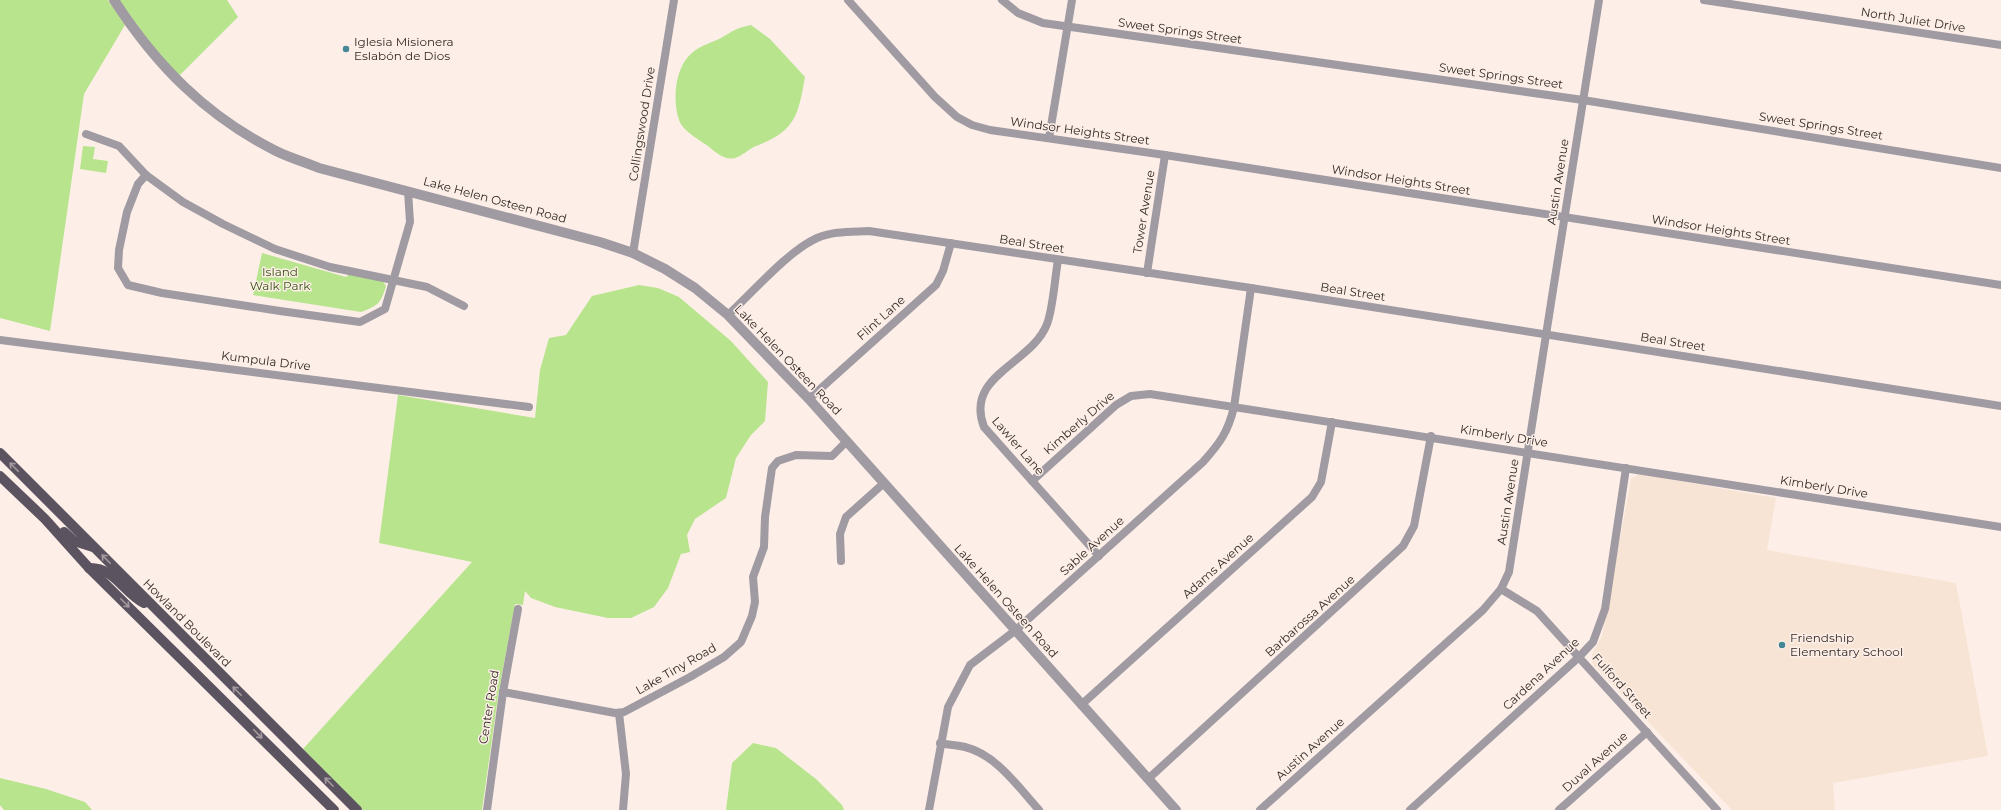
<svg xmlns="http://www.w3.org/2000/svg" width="2001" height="810" font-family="Montserrat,sans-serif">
<rect width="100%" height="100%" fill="#fdefe8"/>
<polygon fill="#f8e4d4" points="1639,474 1776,498 1767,550 1956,583 1988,756 1833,783 1835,810 1732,810 1730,808 1592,663 1592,654 1602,636 1631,479"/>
<g fill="#b8e48d">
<polygon points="0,0 108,0 125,25 84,94 50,331 0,318"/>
<polygon points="119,0 227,0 238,17 179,76 162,60"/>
<path d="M 751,25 L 770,39 L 805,77 C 798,117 795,131 756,146 C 749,149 742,156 735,158 C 725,161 715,152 708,146 C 699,140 682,130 679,120 C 672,99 675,66 693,52 C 702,45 711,43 721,38 C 733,31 736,28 751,25 Z"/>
<polygon points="83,146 95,147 93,159 108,161 106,173 80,169"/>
<path d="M 262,253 L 346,277 L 352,272 L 382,280 L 386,286 C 381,303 378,306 361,312 L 253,295 Z"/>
<polygon points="639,285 658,288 679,297 731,341 768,382 765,421 751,435 736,458 726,498 695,519 687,535 690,552 681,554 668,588 654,607 631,618 608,618 555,607 531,598 525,591 523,605 515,604 498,696 482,810 363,810 303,749 472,562 379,543 398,395 535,418 540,370 549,338 566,335 592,296"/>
<polygon points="753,743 776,748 816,779 842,805 844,810 726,810 732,763"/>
<polygon points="0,778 46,789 85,802 92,810 4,810 0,805"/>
</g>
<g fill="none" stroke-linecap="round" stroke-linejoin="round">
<g stroke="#a09aa2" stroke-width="8">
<polyline points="848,0 935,97 957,117 972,125 990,130 1165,155 2001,285"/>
<polyline points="1002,0 1018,13 1043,23 1583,100 2001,168"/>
<polyline points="1704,0 2001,45"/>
<polyline points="86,134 119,146 146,175 183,202 223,224 275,249 330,267 427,287 464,306"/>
<polyline points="1049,138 1072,0"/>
<polyline points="146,175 138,184 127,212 119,250 118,268 128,285 162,293 280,311 360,322 385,309 410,222 408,191"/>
<polyline points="633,253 674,0"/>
<path d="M 1058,260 C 1055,277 1053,309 1047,324 C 1032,364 964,375 984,427 L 1099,556"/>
<polyline points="1147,273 1165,155"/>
<path d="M 728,315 C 752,293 788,251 817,238 C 833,231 852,232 869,231 L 1251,288 L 2001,406"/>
<polyline points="0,340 529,407"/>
<polyline points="809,399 936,285 943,271 951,243"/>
<polyline points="1032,481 1116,405 1131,396 1150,394 2001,527"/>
<polyline points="841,561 840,534 846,517 884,483"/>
<polyline points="1501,589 1537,611 1717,810"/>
<polyline points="503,692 615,713 624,712 690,677 724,657 741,642 752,616 755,602 753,577 764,547 765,517 772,468 778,461 796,455 832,456 847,441"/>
<polyline points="1081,705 1312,497 1321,482 1332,422"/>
<polyline points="619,713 626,774 623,810"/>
<path d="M 940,743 C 948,745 957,745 965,747 C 997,755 1018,787 1039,810"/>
<polyline points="1148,779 1403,546 1414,526 1431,436"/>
<polyline points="487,810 503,692 518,609"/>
<path d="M 929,810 L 948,707 L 970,665 L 1016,630 L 1203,462 C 1220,443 1228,432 1234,407 L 1251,288"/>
<path d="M 1260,810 L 1483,610 L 1501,589 L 1509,572 C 1539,381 1568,191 1599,0"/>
<polyline points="1410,810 1579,657 1593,642 1605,609 1626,468"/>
<polyline points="1559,810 1647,732"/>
</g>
<path stroke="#a09aa2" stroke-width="10" d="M 114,0 C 156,65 206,116 276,151 C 290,158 305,162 319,168 L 600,242 L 633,253 L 665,269 L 695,288 L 728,315 L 809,399 L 1176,810"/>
<g stroke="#5c5361" stroke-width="10">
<polyline points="0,453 357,810"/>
<polyline points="0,476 45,519 89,568 334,810"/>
<polyline points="64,532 74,541 93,547"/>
<path d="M 89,568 C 114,567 124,593 144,603"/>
</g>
</g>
<defs><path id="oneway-shaft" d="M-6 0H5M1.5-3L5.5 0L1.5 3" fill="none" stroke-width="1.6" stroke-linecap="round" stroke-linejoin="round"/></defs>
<g stroke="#a4999e">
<use href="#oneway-shaft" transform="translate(14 467) rotate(-135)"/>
<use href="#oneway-shaft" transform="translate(106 559) rotate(-135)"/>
<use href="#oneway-shaft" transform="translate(125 603) rotate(45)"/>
<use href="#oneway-shaft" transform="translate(237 691) rotate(-135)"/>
<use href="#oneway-shaft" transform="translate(258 734) rotate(46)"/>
<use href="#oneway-shaft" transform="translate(329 782) rotate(-135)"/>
</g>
<g fill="#448896" stroke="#fdefe8" stroke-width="1.5">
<circle cx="346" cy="49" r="4"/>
<circle cx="1782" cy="645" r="4"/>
</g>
<g text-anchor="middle" stroke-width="3" stroke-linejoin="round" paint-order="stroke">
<g font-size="12" fill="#322a25" stroke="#fdefe8">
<text transform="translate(1913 20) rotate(9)" y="4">North Juliet Drive</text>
<text transform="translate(1180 31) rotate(8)" y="4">Sweet Springs Street</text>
<text transform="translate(1501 76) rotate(8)" y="4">Sweet Springs Street</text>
<text transform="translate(642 124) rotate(-81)" y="4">Collingswood Drive</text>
<text transform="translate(1821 126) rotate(9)" y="4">Sweet Springs Street</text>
<text transform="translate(1080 131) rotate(8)" y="4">Windsor Heights Street</text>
<text transform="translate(1401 180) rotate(9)" y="4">Windsor Heights Street</text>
<text transform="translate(1558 182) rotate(-81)" y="4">Austin Avenue</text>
<text transform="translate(495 200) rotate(15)" y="4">Lake Helen Osteen Road</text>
<text transform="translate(1144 212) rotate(-81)" y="4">Tower Avenue</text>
<text transform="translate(1721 230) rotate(9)" y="4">Windsor Heights Street</text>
<text transform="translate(1032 244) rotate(9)" y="4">Beal Street</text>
<text transform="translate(1353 292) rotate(9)" y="4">Beal Street</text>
<text transform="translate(881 318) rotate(-42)" y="4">Flint Lane</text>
<text transform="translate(1673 342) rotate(9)" y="4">Beal Street</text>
<text transform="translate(788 360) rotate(46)" y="4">Lake Helen Osteen Road</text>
<text transform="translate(266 361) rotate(7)" y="4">Kumpula Drive</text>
<text transform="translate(1079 423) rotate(-41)" y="4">Kimberly Drive</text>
<text transform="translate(1504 436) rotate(9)" y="4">Kimberly Drive</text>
<text transform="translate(1018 446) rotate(49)" y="4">Lawler Lane</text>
<text transform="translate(1824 487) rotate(9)" y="4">Kimberly Drive</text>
<text transform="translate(1508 502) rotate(-81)" y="4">Austin Avenue</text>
<text transform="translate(1092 546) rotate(-42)" y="4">Sable Avenue</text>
<text transform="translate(1218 566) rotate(-42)" y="4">Adams Avenue</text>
<text transform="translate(1006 601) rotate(48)" y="4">Lake Helen Osteen Road</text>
<text transform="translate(1310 616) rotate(-42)" y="4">Barbarossa Avenue</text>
<text transform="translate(187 623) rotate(45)" y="4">Howland Boulevard</text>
<text transform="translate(676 669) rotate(-30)" y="4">Lake Tiny Road</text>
<text transform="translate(1541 674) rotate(-43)" y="4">Cardena Avenue</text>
<text transform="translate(1622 686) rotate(48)" y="4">Fulford Street</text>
<text transform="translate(489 707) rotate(-81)" y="4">Center Road</text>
<text transform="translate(1310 749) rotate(-42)" y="4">Austin Avenue</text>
<text transform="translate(1595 762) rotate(-42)" y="4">Duval Avenue</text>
</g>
<g font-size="12" fill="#322a25" stroke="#fdefe8" text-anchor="start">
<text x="354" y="46">Iglesia Misionera<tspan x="354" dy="14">Eslabón de Dios</tspan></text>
<text x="1790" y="642">Friendship<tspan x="1790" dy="14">Elementary School</tspan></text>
</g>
<g font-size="12" fill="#355111" stroke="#fdefe8">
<text x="280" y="276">Island<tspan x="280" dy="14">Walk Park</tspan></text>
</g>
</g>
</svg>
